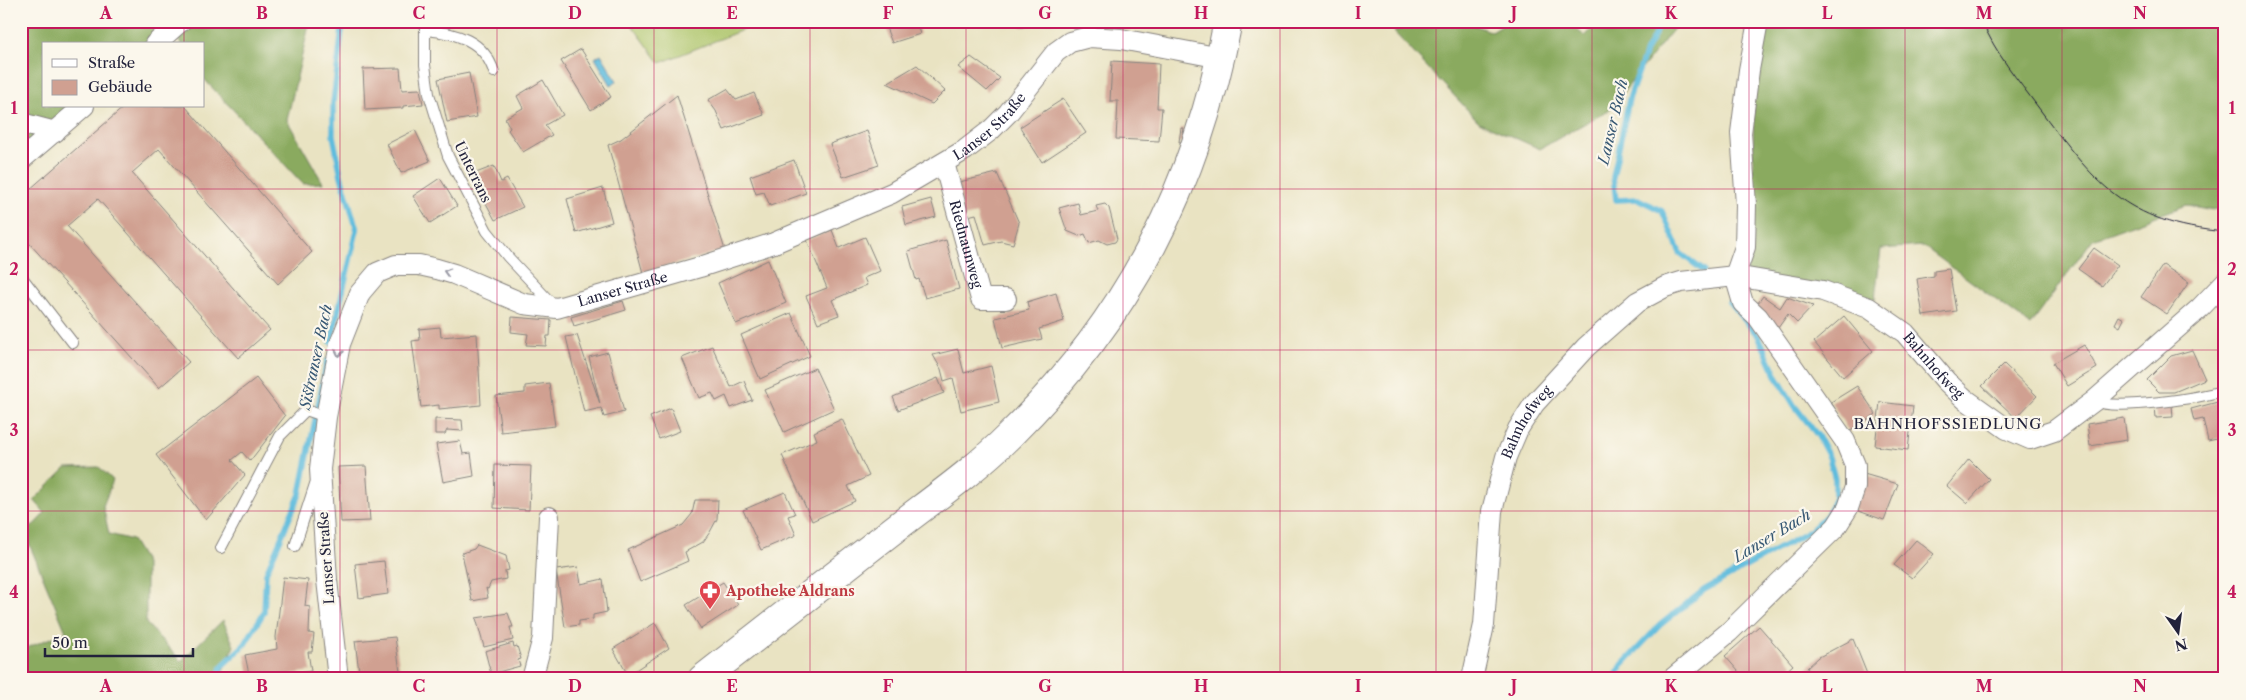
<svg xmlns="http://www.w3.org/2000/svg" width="2246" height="700" font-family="'Libre Caslon Text',serif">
<rect width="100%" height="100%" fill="#fbf7ec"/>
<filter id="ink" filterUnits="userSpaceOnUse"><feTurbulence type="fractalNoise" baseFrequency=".02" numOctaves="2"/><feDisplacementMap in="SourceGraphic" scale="10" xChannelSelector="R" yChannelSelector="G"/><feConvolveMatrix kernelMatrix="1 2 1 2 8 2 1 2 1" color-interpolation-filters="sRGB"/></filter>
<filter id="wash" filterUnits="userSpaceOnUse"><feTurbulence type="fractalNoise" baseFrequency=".0096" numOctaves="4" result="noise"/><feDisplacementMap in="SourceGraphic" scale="20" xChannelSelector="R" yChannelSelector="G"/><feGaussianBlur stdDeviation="1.12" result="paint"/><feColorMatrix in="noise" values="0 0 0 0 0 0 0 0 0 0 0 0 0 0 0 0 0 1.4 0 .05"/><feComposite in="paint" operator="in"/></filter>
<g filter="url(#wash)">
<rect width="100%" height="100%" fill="#e9e3c2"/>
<polygon fill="#adc56a" stroke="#687452" points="629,21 765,21 660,63"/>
<g fill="#8aaa5e" stroke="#56664c">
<polygon points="27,21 169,21 145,44 44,44 44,106 78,106 21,148 21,22"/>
<polygon points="170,21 310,21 287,120 323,183 303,184 204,79 204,44 181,44"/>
<polygon points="1423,21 1463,21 1492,32 1510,21 1565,21 1585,36 1600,21 1680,21 1610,109 1540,149 1479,122 1394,32"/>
<polygon points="1769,21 2225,21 2225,212 2187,205 2093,239 2030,325 1923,246 1881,249 1875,299 1745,283 1752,239 1754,79"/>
<polygon points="99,467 113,480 103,506 109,534 132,540 146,563 146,623 181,661 223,620 234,646 219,679 21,679 21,650 66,632 25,534 45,513 34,500 66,468"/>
</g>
<polygon fill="#5fbcdd" stroke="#406f8c" points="601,54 617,81 611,85 595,58"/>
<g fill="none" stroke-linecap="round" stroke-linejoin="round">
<g stroke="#5fbcdd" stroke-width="5.5">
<polyline points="1662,21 1646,51 1629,99 1613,177 1616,200 1638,199 1662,211 1680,253 1704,271"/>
<polyline points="331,342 357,230 341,176 333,135 333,103 343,21"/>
<polyline points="218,679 221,667 245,644 264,612 266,573 300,494 327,361"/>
<polyline points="1614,679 1622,665 1660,625 1704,590 1810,531 1827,515 1835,498 1835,479 1829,457 1818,436 1794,405 1777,377 1759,337 1729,302"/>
</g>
</g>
<g id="blocks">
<g fill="#d0a091">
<polygon points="898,21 930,21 918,28 920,34 892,43 885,25"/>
<polygon points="1020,21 1054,21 1054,22 1021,27"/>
<polygon points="581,49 611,97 591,110 561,61"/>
<polygon points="971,57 1000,78 987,91 958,67"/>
<polygon points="1112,61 1159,64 1157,108 1162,108 1159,141 1116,139 1118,101 1110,101"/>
<polygon points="917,65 945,91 932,104 887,83"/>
<polygon points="400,68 402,90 420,89 423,104 403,106 403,108 365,110 363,69"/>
<polygon points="469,73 477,117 447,122 438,79"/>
<polygon points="543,80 563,115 545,125 552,135 523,152 508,130 510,128 505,118 523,108 517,96"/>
<polygon points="727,89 736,100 754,93 764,115 724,130 716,111 708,100"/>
<polygon points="677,95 725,250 643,273 608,145 621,139"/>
<polygon points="1063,99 1086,133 1042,162 1020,127"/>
<polygon points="125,106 185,106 312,252 278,284 159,149 132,173 270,330 238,358 98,199 67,226 189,362 159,388 21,234 21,197"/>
<polygon points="1181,128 1184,128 1182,142 1179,142"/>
<polygon points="415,130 430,161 401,173 387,144"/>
<polygon points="867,131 879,165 843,177 830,144"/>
<polygon points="794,160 806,193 770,206 764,192 756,194 750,176"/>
<polygon points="494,166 501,182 507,179 523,207 495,220 471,175"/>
<polygon points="997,173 1019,223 1013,244 1001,241 985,245 976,214 964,217 955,183"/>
<polygon points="440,178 457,206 430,223 413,196"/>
<polygon points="603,188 612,222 576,233 567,199"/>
<polygon points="931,199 936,217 906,225 902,207"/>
<polygon points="1078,203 1081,215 1098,211 1096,206 1105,204 1109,208 1117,239 1115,242 1107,244 1099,240 1089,243 1085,234 1079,236 1067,231 1059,208"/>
<polygon points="832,230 839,248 865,237 880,271 864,278 867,285 832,300 839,315 818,323 806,296 827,288 807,240"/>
<polygon points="946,240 959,289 925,298 919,279 916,280 908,251"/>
<polygon points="2094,248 2118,265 2102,286 2078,269"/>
<polygon points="768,260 786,303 736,324 718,283"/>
<polygon points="2163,265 2189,282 2167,314 2141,297"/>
<polygon points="1949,269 1956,311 1923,316 1917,279 1934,276 1934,271"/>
<polygon points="1056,293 1064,321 1039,329 1042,339 1002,348 995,318 1029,310 1027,302"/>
<polygon points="1763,296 1780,308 1787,297 1813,306 1797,323 1788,314 1778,328 1753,310"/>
<polygon points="623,301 626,310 574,326 571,317"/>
<polygon points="791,313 810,356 760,379 741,335"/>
<polygon points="1844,316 1873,351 1843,377 1814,342"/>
<polygon points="2119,316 2124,319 2120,327 2115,324"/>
<polygon points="512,317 551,320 550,336 547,336 546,346 526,345 528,334 511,332"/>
<polygon points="440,327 441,337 477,334 481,405 439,409 439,405 421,407 412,341 420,340 419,329"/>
<polygon points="577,335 600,404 589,357 608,352 624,412 604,417 601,408 584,412 566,337"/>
<polygon points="2084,345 2097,368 2067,386 2053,363"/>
<polygon points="712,346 731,387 744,381 752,400 731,408 726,396 716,401 712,393 699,398 682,358"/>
<polygon points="958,349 964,373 991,366 999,402 961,411 953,378 944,381 941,369 933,355"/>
<polygon points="2192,350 2205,379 2174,392 2159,392 2147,380 2171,356"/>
<polygon points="2004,364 2037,396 2016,418 1982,386"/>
<polygon points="815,368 834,409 784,432 765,390"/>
<polygon points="256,378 285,416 250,461 242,452 232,460 245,475 206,520 156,455"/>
<polygon points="938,378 944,393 898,410 893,397"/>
<polygon points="549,383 555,426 501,432 496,396 525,393 525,386"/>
<polygon points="1857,386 1876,414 1849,432 1831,402"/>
<polygon points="2225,400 2225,437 2208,441 2203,419 2194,421 2191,409"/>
<polygon points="1880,402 1913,406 1908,450 1875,446"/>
<polygon points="2172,405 2173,417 2156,418 2155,406"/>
<polygon points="671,408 680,431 659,439 650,417"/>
<polygon points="2124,418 2127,440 2090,446 2087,424"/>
<polygon points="435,419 462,420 463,431 447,430 445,434 435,434"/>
<polygon points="842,419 869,476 848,486 855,501 812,521 782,455 817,440 814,432"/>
<polygon points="460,441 463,454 471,453 474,476 443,482 436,444"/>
<polygon points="1969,459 1989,479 1967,503 1947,486"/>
<polygon points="495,465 531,466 529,510 494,508"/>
<polygon points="366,466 370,521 341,522 338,467"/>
<polygon points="1864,474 1898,484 1884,520 1853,509"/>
<polygon points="785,492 795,514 788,516 796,535 761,550 743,510"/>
<polygon points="695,500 718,500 717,519 710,532 703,542 685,552 688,561 640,582 628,550 683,525 692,514"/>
<polygon points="1916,540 1934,554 1912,578 1894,565"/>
<polygon points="477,545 506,556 509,570 505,571 506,579 491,582 488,589 486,588 488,598 472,601 462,553 474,549"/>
<polygon points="384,561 388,594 359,598 355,564"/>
<polygon points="578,567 581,584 603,579 607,612 593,615 593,619 579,621 579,625 565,627 556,570"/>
<polygon points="283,577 308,580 305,606 310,607 309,633 314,634 312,652 308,652 311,671 292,674 292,679 250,679 245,655 277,649 276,637"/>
<polygon points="723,582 738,605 701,629 686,605"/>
<polygon points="508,613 513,627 510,627 513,640 484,647 476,618"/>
<polygon points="655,623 669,648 628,675 613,649"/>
<polygon points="1759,626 1793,665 1777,679 1745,679 1725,656"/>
<polygon points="395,637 401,679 360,679 355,641"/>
<polygon points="1853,639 1869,679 1812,679 1807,668 1819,657"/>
<polygon points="513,643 514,647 517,646 521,659 518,660 520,666 491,674 485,651"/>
</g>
</g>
</g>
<g filter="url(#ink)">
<use href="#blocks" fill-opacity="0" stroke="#86827e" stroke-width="1"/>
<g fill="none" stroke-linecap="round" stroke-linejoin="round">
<g stroke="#86827e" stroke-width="12">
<g id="lane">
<polyline points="425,21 425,65 429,94 448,156 487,231 508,257 554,306"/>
<polyline points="1089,21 1093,37"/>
<polyline points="1228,27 1246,21"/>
<path d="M 426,30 C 456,33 484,40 494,72"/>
<polyline points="21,276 73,343"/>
<path d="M 2094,401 C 2116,411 2200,398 2225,390"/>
<polyline points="295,546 315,484"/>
<polyline points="221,548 280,436 306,410 326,417"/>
</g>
</g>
<g stroke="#86827e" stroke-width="22">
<g id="street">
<polyline points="155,44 181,21"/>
<polyline points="21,123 55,132"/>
<polyline points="21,160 84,106"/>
<path id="s1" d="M 944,163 L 981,299 L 1006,299"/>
<path id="s2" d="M 338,679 L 327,580 L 320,469 L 326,417 L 340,344 L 360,293 L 377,273 L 396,265 L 419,265 L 437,269 L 454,274 L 524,304 L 557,308 L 700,267 L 774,243 L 892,193 L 965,150 L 991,130 L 1008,113 L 1056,52 L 1070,42 L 1089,37 L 1121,39 L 1221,58"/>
<polyline points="532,679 543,638 549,517"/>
<path id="s3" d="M 1472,679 L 1484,625 L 1492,511 L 1506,457 L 1518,429 L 1534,404 L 1586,347 L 1637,302 L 1665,287 L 1681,282 L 1735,276 L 1823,291 L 1869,308 L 1905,333 L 1946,381 L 1965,399 L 2007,429 L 2030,439 L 2054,431 L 2094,401 L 2200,308 L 2225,282"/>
<polyline points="1672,679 1729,632 1836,527 1848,508 1855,487 1855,465 1845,441 1758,317 1743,303 1735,276 1745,247 1746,205 1741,133 1749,70 1758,21"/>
</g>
</g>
<g stroke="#86827e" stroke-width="30">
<path id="secondary" d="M 702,679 C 764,631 826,583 888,534 C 929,502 973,472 1010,435 C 1129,318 1197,185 1228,21"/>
</g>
<use href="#lane" stroke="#fff" stroke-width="10"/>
<use href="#street" stroke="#fff" stroke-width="20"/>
<use href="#secondary" stroke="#fff" stroke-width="28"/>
<path stroke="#22223b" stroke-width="1" d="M 1982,21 C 1995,53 2018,80 2038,107 C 2095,183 2124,223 2225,232"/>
</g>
<defs><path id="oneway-chevron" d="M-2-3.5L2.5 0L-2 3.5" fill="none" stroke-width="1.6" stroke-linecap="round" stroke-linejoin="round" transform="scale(1.25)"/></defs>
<g stroke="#9c9ca7">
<use href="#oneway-chevron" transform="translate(447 272) rotate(-163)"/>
<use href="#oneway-chevron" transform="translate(339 353) rotate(102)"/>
</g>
</g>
<path fill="none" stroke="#c2185b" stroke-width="1" stroke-opacity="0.55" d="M 184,21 L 184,44M 340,21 L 340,679M 497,21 L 497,679M 654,21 L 654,679M 810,21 L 810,679M 966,21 L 966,679M 1123,21 L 1123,679M 1280,21 L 1280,679M 1436,21 L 1436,679M 1592,21 L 1592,679M 1749,21 L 1749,679M 1905,21 L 1905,679M 2062,21 L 2062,679M 184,106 L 184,679M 21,189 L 2225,189M 21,350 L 2225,350M 21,511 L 2225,511"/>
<defs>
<g id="pharmacy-pin" transform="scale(1.125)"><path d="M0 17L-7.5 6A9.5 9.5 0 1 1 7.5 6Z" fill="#e0444e" stroke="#fbf7ec"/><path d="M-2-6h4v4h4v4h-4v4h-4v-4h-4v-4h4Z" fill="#fff"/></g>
</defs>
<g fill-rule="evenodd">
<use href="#pharmacy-pin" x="710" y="591"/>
</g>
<g text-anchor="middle" stroke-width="4.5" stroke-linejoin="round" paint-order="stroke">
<g font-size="14" fill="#22223b" stroke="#fbf7ec">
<text dy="5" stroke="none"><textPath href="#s2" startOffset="1081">Lanser Straße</textPath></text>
<text transform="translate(473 172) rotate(64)" y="5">Unterrans</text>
<text dy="5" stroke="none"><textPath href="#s1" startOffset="84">Riednaunweg</textPath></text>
<text dy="5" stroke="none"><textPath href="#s2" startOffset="676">Lanser Straße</textPath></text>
<text dy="5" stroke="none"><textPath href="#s3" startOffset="759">Bahnhofweg</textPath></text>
<text dy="5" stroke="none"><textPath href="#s3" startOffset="266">Bahnhofweg</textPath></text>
<text transform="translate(326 558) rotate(-94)" y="5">Lanser Straße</text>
</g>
<g font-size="14" font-weight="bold" fill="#be3a42" stroke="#fbf7ec" text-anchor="start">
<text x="726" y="596">Apotheke Aldrans</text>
</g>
<g font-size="15" font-style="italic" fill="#375874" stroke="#fbf7ec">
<text transform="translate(1613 122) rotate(-77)" y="5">Lanser Bach</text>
<text transform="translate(316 357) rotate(-78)" y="5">Sistranser Bach</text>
<text transform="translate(1772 536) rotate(-31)" y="5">Lanser Bach</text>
</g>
<g font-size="15" letter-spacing="1" fill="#22223b" stroke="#fbf7ec">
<text x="1948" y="429">BAHNHOFSSIEDLUNG</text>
</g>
</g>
<rect width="2246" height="700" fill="none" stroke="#fbf7ec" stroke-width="55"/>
<rect x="42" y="42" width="162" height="65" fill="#fbf7ec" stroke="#a4a2a5"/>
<rect x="52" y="59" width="25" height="8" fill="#ffffff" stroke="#a4a2a5"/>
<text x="88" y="68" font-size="15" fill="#22223b">Straße</text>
<rect x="52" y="80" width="25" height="15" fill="#d0a091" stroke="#a4a2a5"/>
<text x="88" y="92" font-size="15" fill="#22223b">Gebäude</text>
<g transform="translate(2178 632) rotate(166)" stroke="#fbf7ec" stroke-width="4" paint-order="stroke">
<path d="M0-4L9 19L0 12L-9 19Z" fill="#22223b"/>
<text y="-8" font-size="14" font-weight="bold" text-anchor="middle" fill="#22223b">N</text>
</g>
<path d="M45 648v8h148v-8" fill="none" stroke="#22223b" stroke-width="2.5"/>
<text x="52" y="648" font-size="15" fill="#22223b" stroke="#fbf7ec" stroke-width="4" paint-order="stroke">50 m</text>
<rect x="28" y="28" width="2190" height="644" fill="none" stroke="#c2185b" stroke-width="2"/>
<g font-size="16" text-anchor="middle" font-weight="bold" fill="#c2185b">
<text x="106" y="19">A</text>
<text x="262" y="19">B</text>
<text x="419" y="19">C</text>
<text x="575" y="19">D</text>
<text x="732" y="19">E</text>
<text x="888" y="19">F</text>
<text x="1045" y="19">G</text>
<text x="1201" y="19">H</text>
<text x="1358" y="19">I</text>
<text x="1514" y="19">J</text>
<text x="1671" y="19">K</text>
<text x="1827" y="19">L</text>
<text x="1984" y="19">M</text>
<text x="2140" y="19">N</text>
<text x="14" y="114">1</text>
<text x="2232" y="114">1</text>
<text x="14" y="275">2</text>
<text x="2232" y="275">2</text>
<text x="14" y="436">3</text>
<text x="2232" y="436">3</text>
<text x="14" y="598">4</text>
<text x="2232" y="598">4</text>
<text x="106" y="692">A</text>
<text x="262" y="692">B</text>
<text x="419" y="692">C</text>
<text x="575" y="692">D</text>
<text x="732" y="692">E</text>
<text x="888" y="692">F</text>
<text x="1045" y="692">G</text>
<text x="1201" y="692">H</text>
<text x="1358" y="692">I</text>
<text x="1514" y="692">J</text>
<text x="1671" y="692">K</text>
<text x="1827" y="692">L</text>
<text x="1984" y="692">M</text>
<text x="2140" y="692">N</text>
</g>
</svg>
